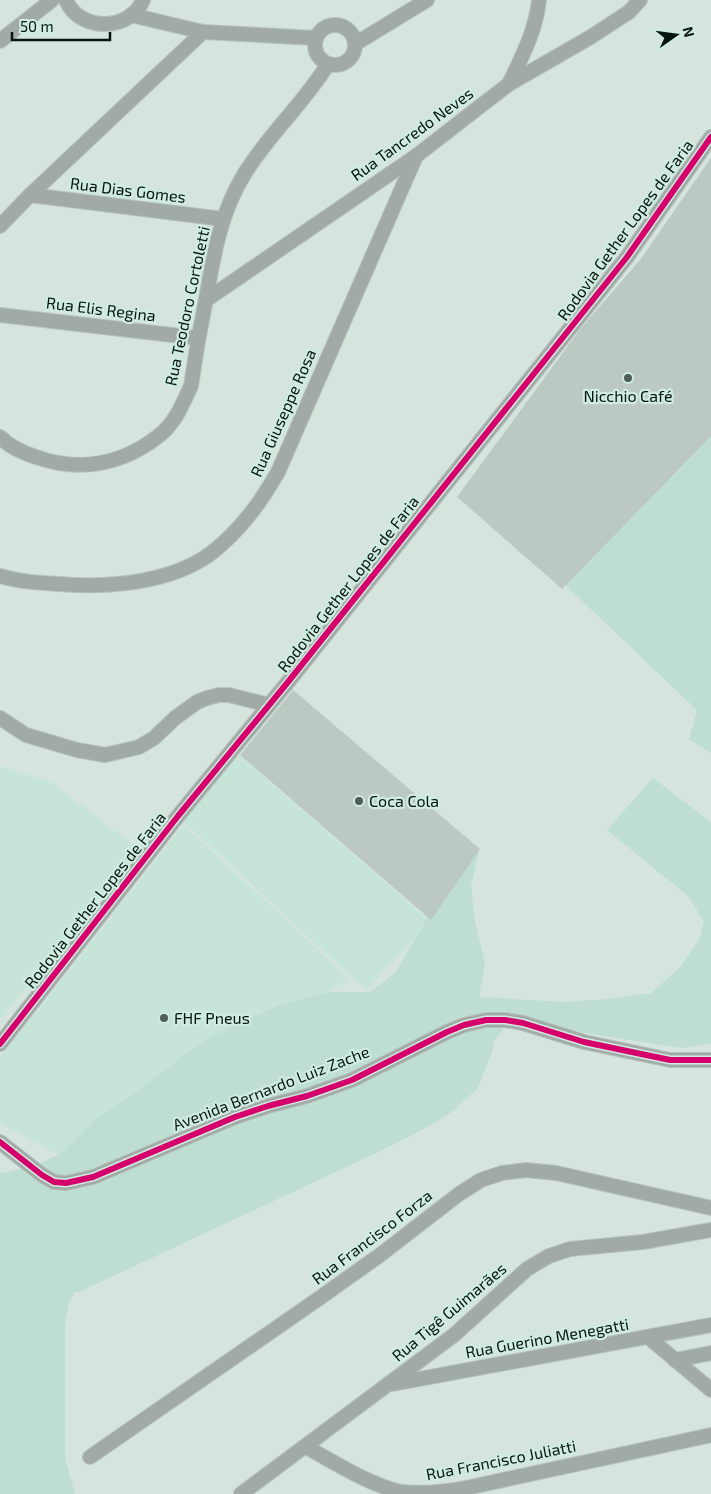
<svg xmlns="http://www.w3.org/2000/svg" width="711" height="1494" font-family="'Exo 2',sans-serif">
<rect width="100%" height="100%" fill="#d5e5de"/>
<g fill="#c7e4d8">
<polygon points="233,750 430,921 366,990 179,817"/>
<polygon points="0,766 51,782 139,849 1,1019 0,1017"/>
<polygon points="184,825 348,978 232,1068 75,1164 0,1123 0,1058"/>
</g>
<g fill="#bdded0">
<polygon points="711,389 711,753 689,739 697,710 466,491"/>
<polygon points="653,778 711,822 711,1044 681,1048 560,1029 512,1018 495,1039 492,1052 478,1088 449,1114 420,1131 370,1156 79,1292 75,1292 69,1303 65,1325 65,1458 75,1494 0,1494 0,1172 4,1173 39,1164 63,1152 96,1119 143,1087 187,1053 215,1035 279,1005 328,992 370,992 395,973 436,904 450,869 479,851 471,885 475,922 485,963 479,997 567,1002 616,998 651,993 680,967 699,940 704,921 688,896 607,830"/>
</g>
<g fill="#bcc9c3">
<polygon points="711,158 711,436 562,589 457,497 581,328 640,260"/>
<polygon points="293,690 480,849 431,920 240,755"/>
</g>
<g fill="none" stroke-linecap="round" stroke-linejoin="round">
<g stroke="#b6c2bd" stroke-width="16">
<g id="minor">
<path d="M 66,0 C 79,32 130,32 143,0"/>
<polyline points="131,15 203,32 316,38"/>
<circle cx="335" cy="45" r="20"/>
<polyline points="0,41 52,0"/>
<polyline points="355,44 427,0"/>
<path d="M 509,84 C 522,57 536,30 539,0"/>
<polyline points="30,195 223,219"/>
<polyline points="0,226 30,195 203,32"/>
<polyline points="206,300 416,156 509,84 589,38 629,12 640,0"/>
<polyline points="0,315 198,338"/>
<path d="M 0,437 C 10,447 23,453 36,457 C 81,473 124,464 161,434 C 176,421 183,403 191,386 C 195,357 200,328 206,299 C 214,254 220,213 245,173 C 269,134 304,103 328,64"/>
<path d="M 0,576 C 20,582 40,583 60,584 C 108,588 170,583 210,554 C 238,533 261,502 278,472 L 416,156"/>
<polyline points="0,718 26,735 77,750 105,755 139,747 154,738 175,718 197,702 207,698 219,695 229,695 269,705"/>
<polyline points="0,1044 178,816 288,682 627,257 711,137"/>
<polyline points="0,1142 42,1175 54,1182 66,1183 93,1177 235,1117 268,1106 307,1096 352,1080 447,1032 464,1025 486,1020 505,1020 523,1023 584,1042 670,1060 711,1060"/>
<polyline points="648,1337 711,1390"/>
<polyline points="675,1360 711,1353"/>
<polyline points="392,1384 711,1325"/>
<path d="M 306,1447 C 336,1463 367,1484 401,1492 C 422,1494 445,1492 466,1488 L 711,1435"/>
<polyline points="90,1457 321,1297 380,1255 459,1194 481,1180 502,1173 526,1170 556,1173 711,1208"/>
<polyline points="241,1494 454,1335 527,1269 549,1256 570,1249 643,1242 711,1230"/>
</g>
</g>
<use href="#minor" stroke="#a2aaa7" stroke-width="14"/>
<g stroke="#ceecdf" stroke-width="9">
<g id="cycleway">
<polyline points="0,1044 178,816 288,682 627,257 711,137"/>
<polyline points="0,1142 42,1175 54,1182 66,1183 93,1177 235,1117 268,1106 307,1096 352,1080 447,1032 464,1025 486,1020 505,1020 523,1023 584,1042 670,1060 711,1060"/>
</g>
</g>
<use href="#cycleway" stroke="#d6006c" stroke-width="6"/>
</g>
<g fill="#505d58" stroke="#ceecdf" stroke-width="2">
<circle cx="628" cy="378" r="5"/>
<circle cx="359" cy="801" r="5"/>
<circle cx="164" cy="1018" r="5"/>
</g>
<g text-anchor="middle" stroke-width="4.5" stroke-linejoin="round" paint-order="stroke">
<g font-size="16" fill="#091410" stroke="#ceecdf">
<text transform="translate(412 134) rotate(-36)" y="6">Rua Tancredo Neves</text>
<text transform="translate(128 190) rotate(7)" y="6">Rua Dias Gomes</text>
<text transform="translate(625 230) rotate(-54)" y="6">Rodovia Gether Lopes de Faria</text>
<text transform="translate(187 306) rotate(-78)" y="6">Rua Teodoro Cortoletti</text>
<text transform="translate(101 309) rotate(7)" y="6">Rua Elis Regina</text>
<text transform="translate(283 413) rotate(-66)" y="6">Rua Giuseppe Rosa</text>
<text transform="translate(348 584) rotate(-52)" y="6">Rodovia Gether Lopes de Faria</text>
<text transform="translate(95 900) rotate(-52)" y="6">Rodovia Gether Lopes de Faria</text>
<text transform="translate(271 1088) rotate(-21)" y="6">Avenida Bernardo Luiz Zache</text>
<text transform="translate(372 1237) rotate(-37)" y="6">Rua Francisco Forza</text>
<text transform="translate(449 1312) rotate(-40)" y="6">Rua Tigê Guimarães</text>
<text transform="translate(547 1338) rotate(-10)" y="6">Rua Guerino Menegatti</text>
<text transform="translate(501 1460) rotate(-11)" y="6">Rua Francisco Juliatti</text>
</g>
<g font-size="16" fill="#091410" stroke="#ceecdf" text-anchor="start">
<text x="628" y="402" text-anchor="middle">Nicchio Café</text>
<text x="369" y="807">Coca Cola</text>
<text x="174" y="1024">FHF Pneus</text>
</g>
</g>
<g transform="translate(676 35) rotate(76)" stroke="#ceecdf" stroke-width="4" paint-order="stroke">
<path d="M0-4L9 19L0 12L-9 19Z" fill="#091410"/>
<text y="-8" font-size="14" font-weight="bold" text-anchor="middle" fill="#091410">N</text>
</g>
<path d="M12 32v8h98v-8" fill="none" stroke="#091410" stroke-width="2.5"/>
<text x="20" y="32" font-size="15" fill="#091410" stroke="#ceecdf" stroke-width="4" paint-order="stroke">50 m</text>
</svg>
